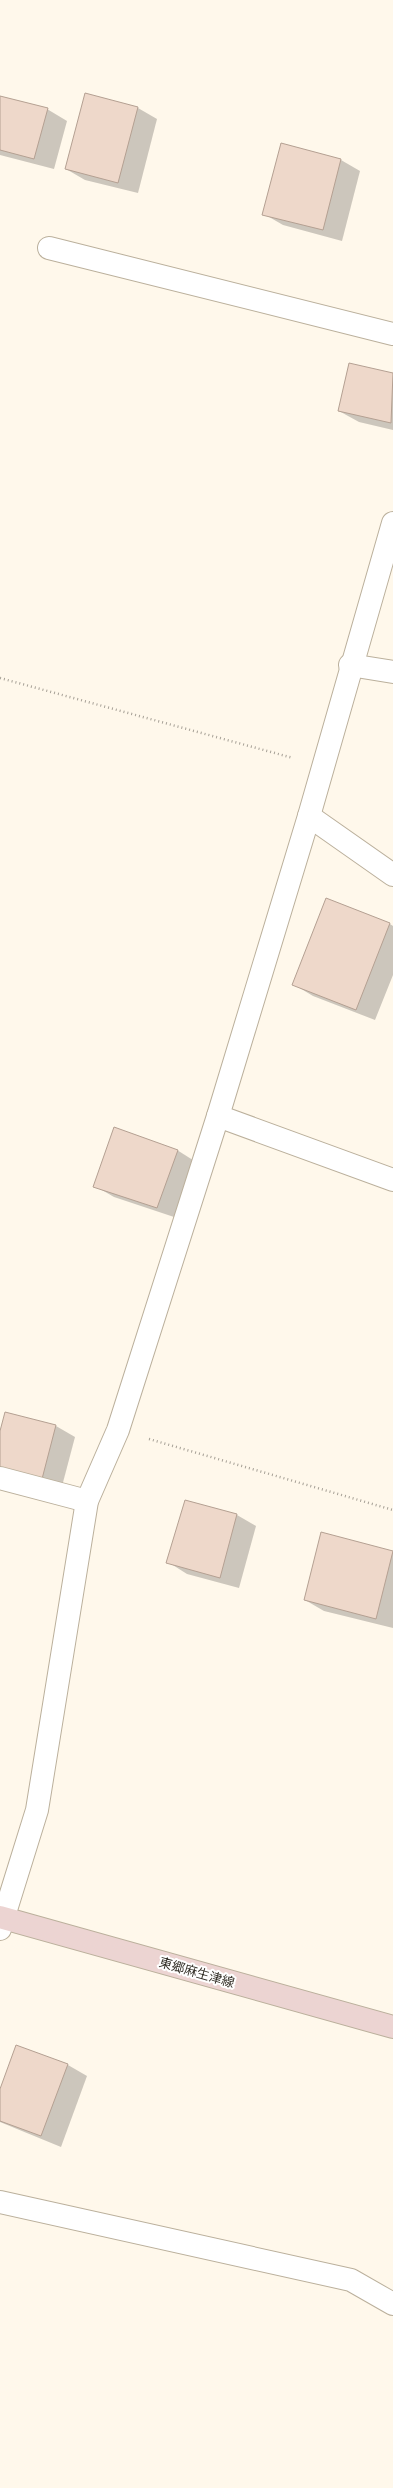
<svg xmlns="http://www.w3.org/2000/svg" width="393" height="2488" font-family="Cabin,'Noto Sans JP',sans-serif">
<rect width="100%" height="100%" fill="#fff8eb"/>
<g fill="#0003">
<polygon points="86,94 138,108 157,119 138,193 85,180 66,169"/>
<polygon points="0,97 47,109 67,121 54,169 0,155"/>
<polygon points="341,160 360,171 342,241 283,225 264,214"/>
<polygon points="349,364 393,374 393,430 359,422 339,411"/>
<polygon points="390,924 393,926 393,975 375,1020 313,996 293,984"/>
<polygon points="177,1150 196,1162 177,1218 114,1197 95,1186"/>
<polygon points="6,1413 56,1426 75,1437 61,1490 11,1476 0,1435"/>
<polygon points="185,1501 237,1515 256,1526 239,1588 187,1574 168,1562"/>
<polygon points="322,1534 393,1552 393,1628 324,1611 305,1600"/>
<polygon points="68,2065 87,2076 61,2147 0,2122 0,2092"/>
</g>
<g fill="#eed8ca" stroke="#b4a092">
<polygon points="85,93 138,107 118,183 65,169"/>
<polygon points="0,96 48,108 34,159 0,150"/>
<polygon points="281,143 341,159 323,230 262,215"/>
<polygon points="349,363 393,373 391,423 338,411"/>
<polygon points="326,898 390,923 356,1010 292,985"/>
<polygon points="114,1127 178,1150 157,1208 93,1187"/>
<polygon points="5,1412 56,1425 42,1479 0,1468 0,1431"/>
<polygon points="185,1500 237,1514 220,1578 166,1563"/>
<polygon points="321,1532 393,1551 376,1619 304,1600"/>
<polygon points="16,2045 68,2064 41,2136 0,2121 0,2089"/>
</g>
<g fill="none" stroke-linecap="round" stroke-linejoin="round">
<g stroke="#bbb09c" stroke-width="24">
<g id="minor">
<polyline points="49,248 393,334"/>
<polyline points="350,665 393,672"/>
<polyline points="309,816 393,875"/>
<polyline points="218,1116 393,1180"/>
<polyline points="0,1478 87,1501"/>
<polyline points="0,1929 37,1810 87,1501 118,1430 218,1116 309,816 393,523"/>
<polyline points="0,2202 351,2280 393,2304"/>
</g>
</g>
<g stroke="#bbb09c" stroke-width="24">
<polyline id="secondary" points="0,1917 393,2027"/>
</g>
<g stroke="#a6a096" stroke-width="2.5" stroke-dasharray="1 3" stroke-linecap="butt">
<polyline points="0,678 293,758"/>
<polyline points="149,1439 393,1510"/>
</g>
<use href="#minor" stroke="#fff" stroke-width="22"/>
<use href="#secondary" stroke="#ecd4d2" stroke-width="22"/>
</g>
<g text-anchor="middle" stroke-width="4" stroke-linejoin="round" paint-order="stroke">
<g font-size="13" fill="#353129" stroke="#fff">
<text transform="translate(197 1972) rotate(16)" y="5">東郷麻生津線</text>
</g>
</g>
</svg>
